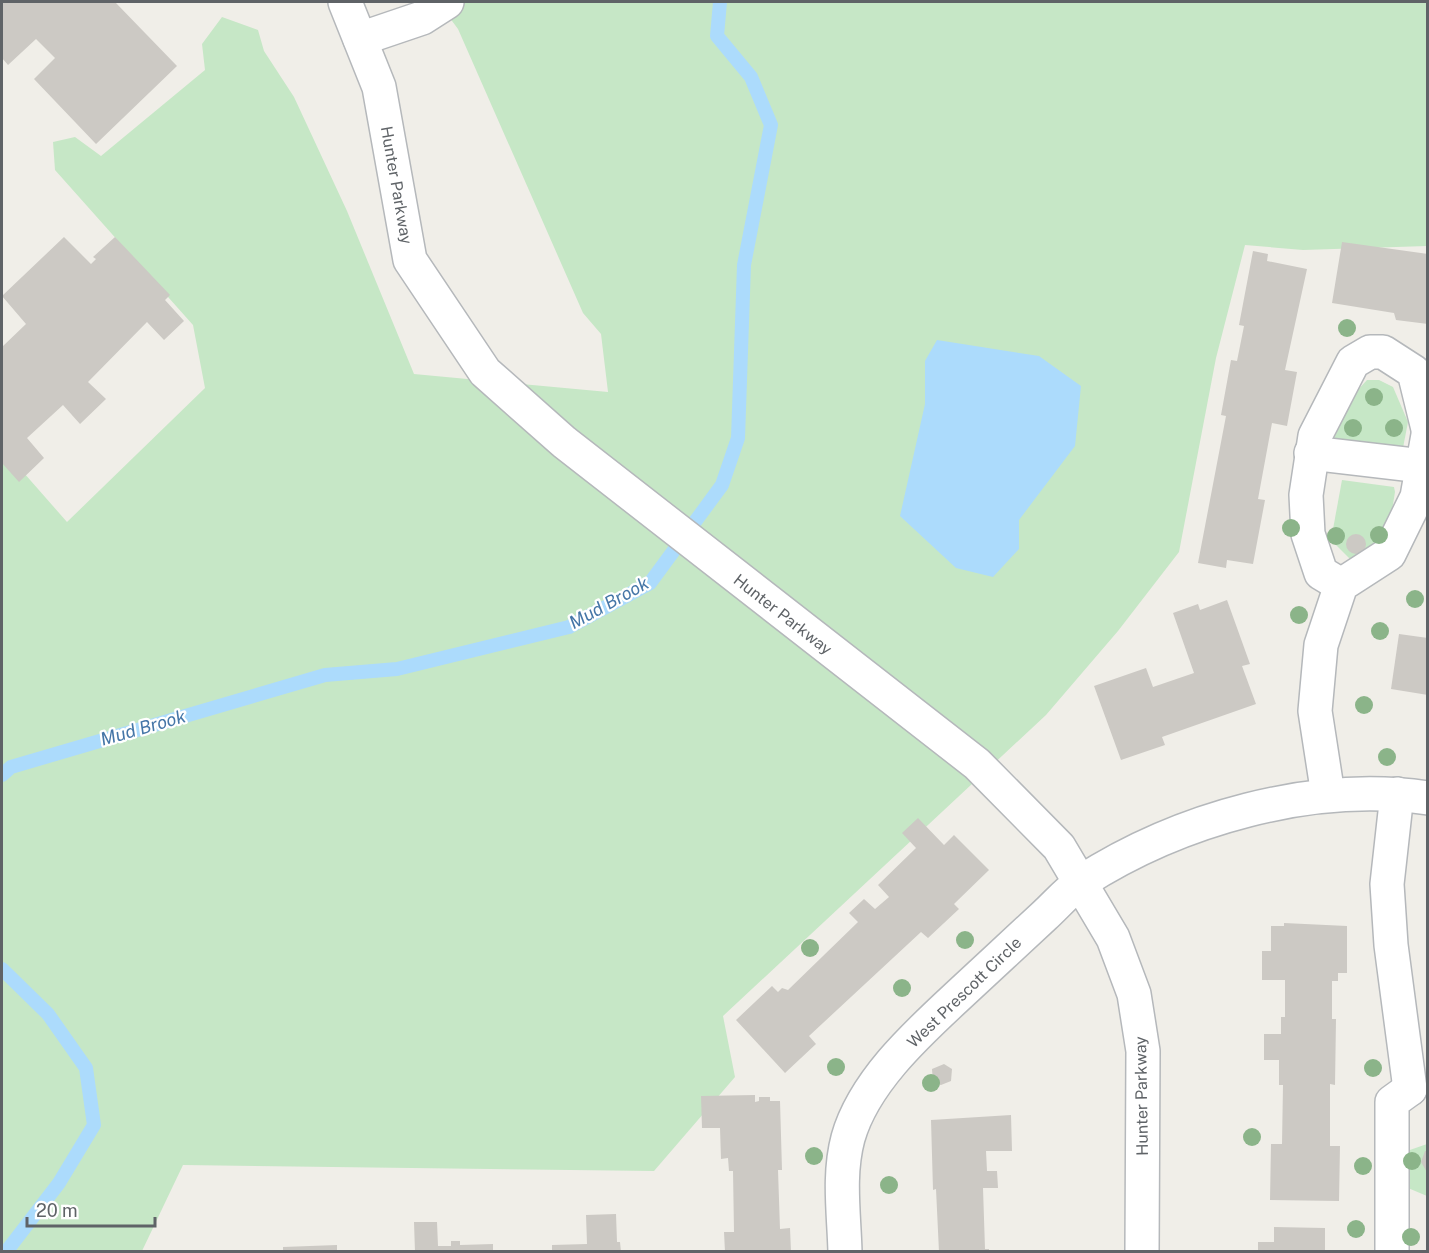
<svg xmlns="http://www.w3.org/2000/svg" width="1429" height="1253" font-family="'Public Sans',sans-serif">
<rect width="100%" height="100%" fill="#f0eee8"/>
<g fill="#c6e7c6">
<polygon points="438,2 1427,2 1427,246 1303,250 1245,245 1216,358 1179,552 1118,631 1046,715 723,1016 735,1077 654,1171 183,1165 142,1251 2,1251 2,448 67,522 205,388 193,325 55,170 53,142 75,137 101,156 205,70 202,44 222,17 258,30 264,51 294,97 347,211 414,374 608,392 601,334 583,313 458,29"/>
<polygon points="1367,380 1379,380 1393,387 1408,422 1402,453 1333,440 1356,392"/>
<polygon points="1342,480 1394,487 1395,492 1387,542 1351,560 1331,540"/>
<polygon points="1427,1144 1427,1196 1408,1188 1407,1151"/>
</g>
<polygon fill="#acdbfc" points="937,340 1039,356 1081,386 1075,446 1019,520 1019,549 993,577 956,568 900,516 925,404 925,361"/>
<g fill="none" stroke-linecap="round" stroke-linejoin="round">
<g stroke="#acdbfc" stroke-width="14">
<polyline points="2,775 11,767 325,675 397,669 569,627 650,583 722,485 738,438 744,265 771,125 751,77 717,36 720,2"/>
<polyline points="2,969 48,1014 86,1068 94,1125 59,1183 6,1252"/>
</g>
</g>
<g fill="#ccc9c4">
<polygon points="2,2 115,2 177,66 96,144 34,79 55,58 36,39 8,65 2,58"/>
<polygon points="64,237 91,264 96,259 93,257 115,237 170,295 165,300 184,321 164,340 147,322 88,382 106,399 80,424 63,405 27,438 44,458 19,482 2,463 2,347 26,324 2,296"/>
<polygon points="1342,242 1428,254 1428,324 1396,320 1394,313 1332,303"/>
<polygon points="1253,251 1268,254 1267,261 1307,269 1285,370 1297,372 1287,426 1272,423 1258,499 1265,500 1253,564 1227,560 1226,568 1198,563 1226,416 1221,415 1231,360 1237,361 1244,326 1239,325"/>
<circle cx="1356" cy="544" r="10"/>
<polygon points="1227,600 1250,664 1242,666 1256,704 1162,737 1165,745 1121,760 1094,686 1146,668 1153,687 1194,673 1173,613 1198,604 1200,610"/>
<polygon points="1399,634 1428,638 1428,695 1391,689"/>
<polygon points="918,818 944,845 954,835 989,870 954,904 959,909 928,938 921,932 809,1036 816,1044 785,1073 736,1020 772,986 778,992 782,988 788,990 858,922 849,913 864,899 875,909 889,897 878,885 916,848 902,833"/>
<polygon points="1284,923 1347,926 1347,973 1338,973 1338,981 1332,981 1332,1019 1336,1019 1335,1085 1330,1084 1330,1146 1340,1146 1339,1201 1270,1200 1271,1144 1282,1144 1283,1085 1279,1085 1279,1060 1264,1060 1264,1034 1281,1034 1281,1017 1285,1017 1285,980 1262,980 1262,951 1271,951 1271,926 1284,926"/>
<polygon points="944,1064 952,1069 951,1081 941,1085 933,1083 932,1069"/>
<polygon points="755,1095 755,1102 759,1101 759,1097 770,1097 770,1101 780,1101 782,1170 778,1170 780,1229 790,1228 791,1252 725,1252 724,1232 734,1232 733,1171 729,1171 728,1158 721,1159 720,1128 702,1128 701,1096"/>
<polygon points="1011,1115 1012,1151 986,1151 987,1171 997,1171 998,1188 983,1188 985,1249 989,1249 989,1252 939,1252 936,1189 933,1190 931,1120"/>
<polygon points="1425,1151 1428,1151 1428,1174 1421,1162"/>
<polygon points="616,1214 617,1242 620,1242 621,1252 552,1252 552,1245 587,1244 586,1215"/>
<polygon points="414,1222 437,1222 438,1246 451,1246 451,1241 460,1241 460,1245 493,1244 493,1252 415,1252"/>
<polygon points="1274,1227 1325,1228 1325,1252 1258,1252 1258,1242 1274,1242"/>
<polygon points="337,1245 337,1252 283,1252 283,1247"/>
</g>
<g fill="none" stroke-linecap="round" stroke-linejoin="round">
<g stroke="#b5b8bb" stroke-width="36">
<g id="minor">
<polyline points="345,2 379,87 410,260 485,372 564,442 977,764 1059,847 1113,938 1134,994 1143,1051 1142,1252"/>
<polyline points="360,39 422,18 447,2"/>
<polyline points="1311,453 1422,466"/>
<polyline points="1341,585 1321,573 1308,534 1306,495 1315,436 1353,362 1370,352 1383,352 1414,372 1428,429"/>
<polyline points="1397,794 1387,884 1391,945 1410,1089"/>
<polyline points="1328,795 1315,711 1321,645 1341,585 1389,554 1417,497 1428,435"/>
<path d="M 845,1252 C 844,1214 838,1175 848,1138 C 864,1081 919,1032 961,993 C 989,967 1016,942 1044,916 C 1056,905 1068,891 1081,882 C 1179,819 1312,781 1428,798"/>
<polyline points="1392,1252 1392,1102 1410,1089"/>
</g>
</g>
<use href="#minor" stroke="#fff" stroke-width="33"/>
</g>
<g fill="#8bb489">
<circle cx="1347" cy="328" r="9"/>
<circle cx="1374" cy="397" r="9"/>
<circle cx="1353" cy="428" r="9"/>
<circle cx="1394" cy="428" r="9"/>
<circle cx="1291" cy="528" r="9"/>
<circle cx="1379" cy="535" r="9"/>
<circle cx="1336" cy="536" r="9"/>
<circle cx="1415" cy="599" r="9"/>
<circle cx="1299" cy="615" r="9"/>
<circle cx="1380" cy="631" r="9"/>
<circle cx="1364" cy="705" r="9"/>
<circle cx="1387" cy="757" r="9"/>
<circle cx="965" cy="940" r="9"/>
<circle cx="810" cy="948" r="9"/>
<circle cx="902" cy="988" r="9"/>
<circle cx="836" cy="1067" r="9"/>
<circle cx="1373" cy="1068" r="9"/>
<circle cx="931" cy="1083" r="9"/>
<circle cx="1252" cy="1137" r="9"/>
<circle cx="814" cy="1156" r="9"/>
<circle cx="1412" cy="1161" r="9"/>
<circle cx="1363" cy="1166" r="9"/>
<circle cx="889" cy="1185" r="9"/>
<circle cx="1356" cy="1229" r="9"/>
<circle cx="1411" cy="1237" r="9"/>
</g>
<g text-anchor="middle" stroke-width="4.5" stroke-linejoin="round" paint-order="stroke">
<g font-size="16" fill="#5f6367" stroke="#fff">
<text transform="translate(397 185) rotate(80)" y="6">Hunter Parkway</text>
<text transform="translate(783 614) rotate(38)" y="6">Hunter Parkway</text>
<text transform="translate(964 992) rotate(-44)" y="6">West Prescott Circle</text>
<text transform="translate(1141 1096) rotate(-91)" y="6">Hunter Parkway</text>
</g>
<g font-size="18" font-style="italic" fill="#4576a7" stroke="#fff">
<text transform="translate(609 603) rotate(-29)" y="6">Mud Brook</text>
<text transform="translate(143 728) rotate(-16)" y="6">Mud Brook</text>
</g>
</g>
<rect width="1429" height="1253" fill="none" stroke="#5f6367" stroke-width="6"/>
<path d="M27 1217v9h128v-9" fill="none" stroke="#5f6367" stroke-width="3"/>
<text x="36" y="1217" font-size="18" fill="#5f6367" stroke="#ffffff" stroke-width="4.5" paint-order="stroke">20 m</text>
</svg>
